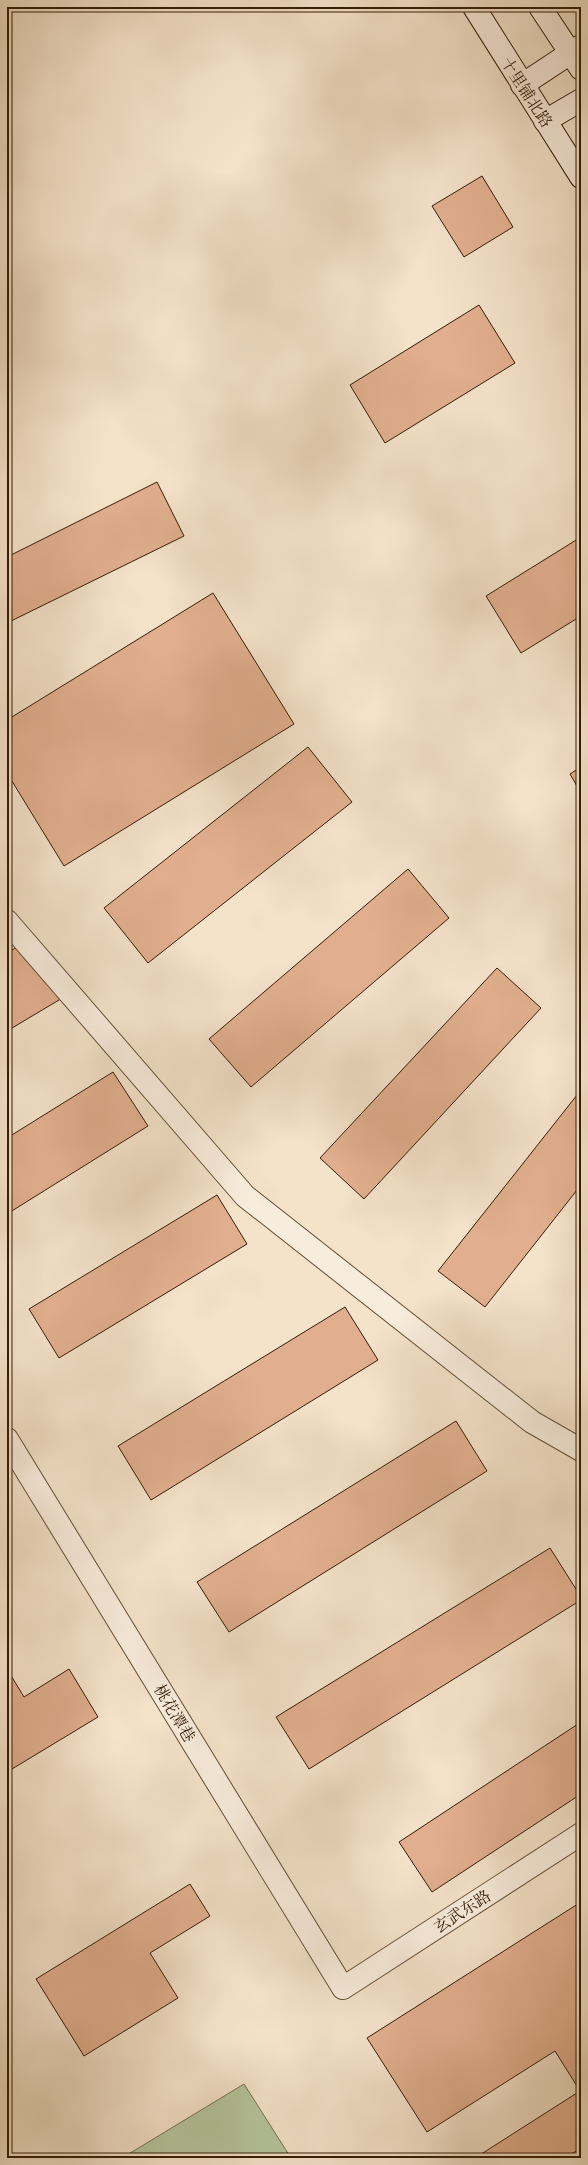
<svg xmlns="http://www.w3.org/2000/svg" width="588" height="2165" font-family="'Libre Bodoni','Noto Serif SC',serif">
<rect width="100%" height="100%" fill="#f4e2c9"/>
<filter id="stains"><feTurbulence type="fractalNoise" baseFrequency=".005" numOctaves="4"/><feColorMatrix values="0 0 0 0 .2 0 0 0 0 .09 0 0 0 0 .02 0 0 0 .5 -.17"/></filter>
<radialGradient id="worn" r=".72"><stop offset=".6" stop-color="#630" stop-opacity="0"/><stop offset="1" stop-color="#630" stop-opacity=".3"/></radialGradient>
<polygon fill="#b5c49b" stroke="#757050" points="244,2084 291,2158 122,2158"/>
<g fill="#e1af8f" stroke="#351c05">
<polygon points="482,176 513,227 464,257 432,206"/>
<polygon points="479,305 515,363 385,443 350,385"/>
<polygon points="157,482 184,536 7,623 7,557"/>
<polygon points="581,537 581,616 521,653 486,596"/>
<polygon points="213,593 294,724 64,866 7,773 7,720"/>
<polygon points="308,747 352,802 148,963 104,908"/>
<polygon points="581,767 581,793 570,774"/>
<polygon points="408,869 449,918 251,1087 209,1039"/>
<polygon points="29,940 64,997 7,1031 7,953"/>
<polygon points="497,968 541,1008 364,1199 320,1158"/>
<polygon points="113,1072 148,1126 7,1214 7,1138"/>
<polygon points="581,1090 581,1185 485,1307 438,1271"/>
<polygon points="217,1195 247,1244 59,1358 29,1309"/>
<polygon points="345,1307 378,1360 151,1500 118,1446"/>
<polygon points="456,1421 487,1471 229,1632 197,1582"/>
<polygon points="550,1548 581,1597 581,1600 309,1769 276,1717"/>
<polygon points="7,1669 24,1697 69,1669 98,1717 7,1772"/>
<polygon points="581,1722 581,1794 432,1892 399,1842"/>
<polygon points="190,1884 210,1916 150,1953 178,1998 84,2056 36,1979"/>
<polygon points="581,1902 581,2148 565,2158 475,2158 580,2091 555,2051 427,2132 367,2038"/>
</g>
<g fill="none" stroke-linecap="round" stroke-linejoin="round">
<g stroke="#654e36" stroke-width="24">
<g id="street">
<polyline points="7,921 245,1196 532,1422 581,1450"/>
<polyline points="7,1439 343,1988 581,1834"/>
</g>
</g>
<g stroke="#351c05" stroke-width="24">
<g id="secondary">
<polyline points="474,7 581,177"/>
<polyline points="540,7 581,69"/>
<polyline points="522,85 581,46"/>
<polyline points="545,121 581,100"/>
</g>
</g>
<use href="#street" stroke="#f8ecdc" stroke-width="22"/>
<use href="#secondary" stroke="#f8ecdc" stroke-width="22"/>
</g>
<g text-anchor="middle" stroke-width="4" stroke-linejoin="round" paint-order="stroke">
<g font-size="16" fill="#351c05" stroke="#f8ecdc">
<text transform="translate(527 92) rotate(57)" y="6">十里铺北路</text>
<text transform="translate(175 1713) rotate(59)" y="6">桃花潭巷</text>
<text transform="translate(462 1911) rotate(-33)" y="6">玄武东路</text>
</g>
</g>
<rect width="588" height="2165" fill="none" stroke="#f4e2c9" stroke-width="24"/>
<rect x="8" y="8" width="572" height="2149" fill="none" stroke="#351c05" stroke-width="2"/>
<rect x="12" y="12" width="564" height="2141" fill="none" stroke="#351c05"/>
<rect width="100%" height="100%" filter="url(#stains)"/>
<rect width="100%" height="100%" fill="url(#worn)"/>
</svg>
